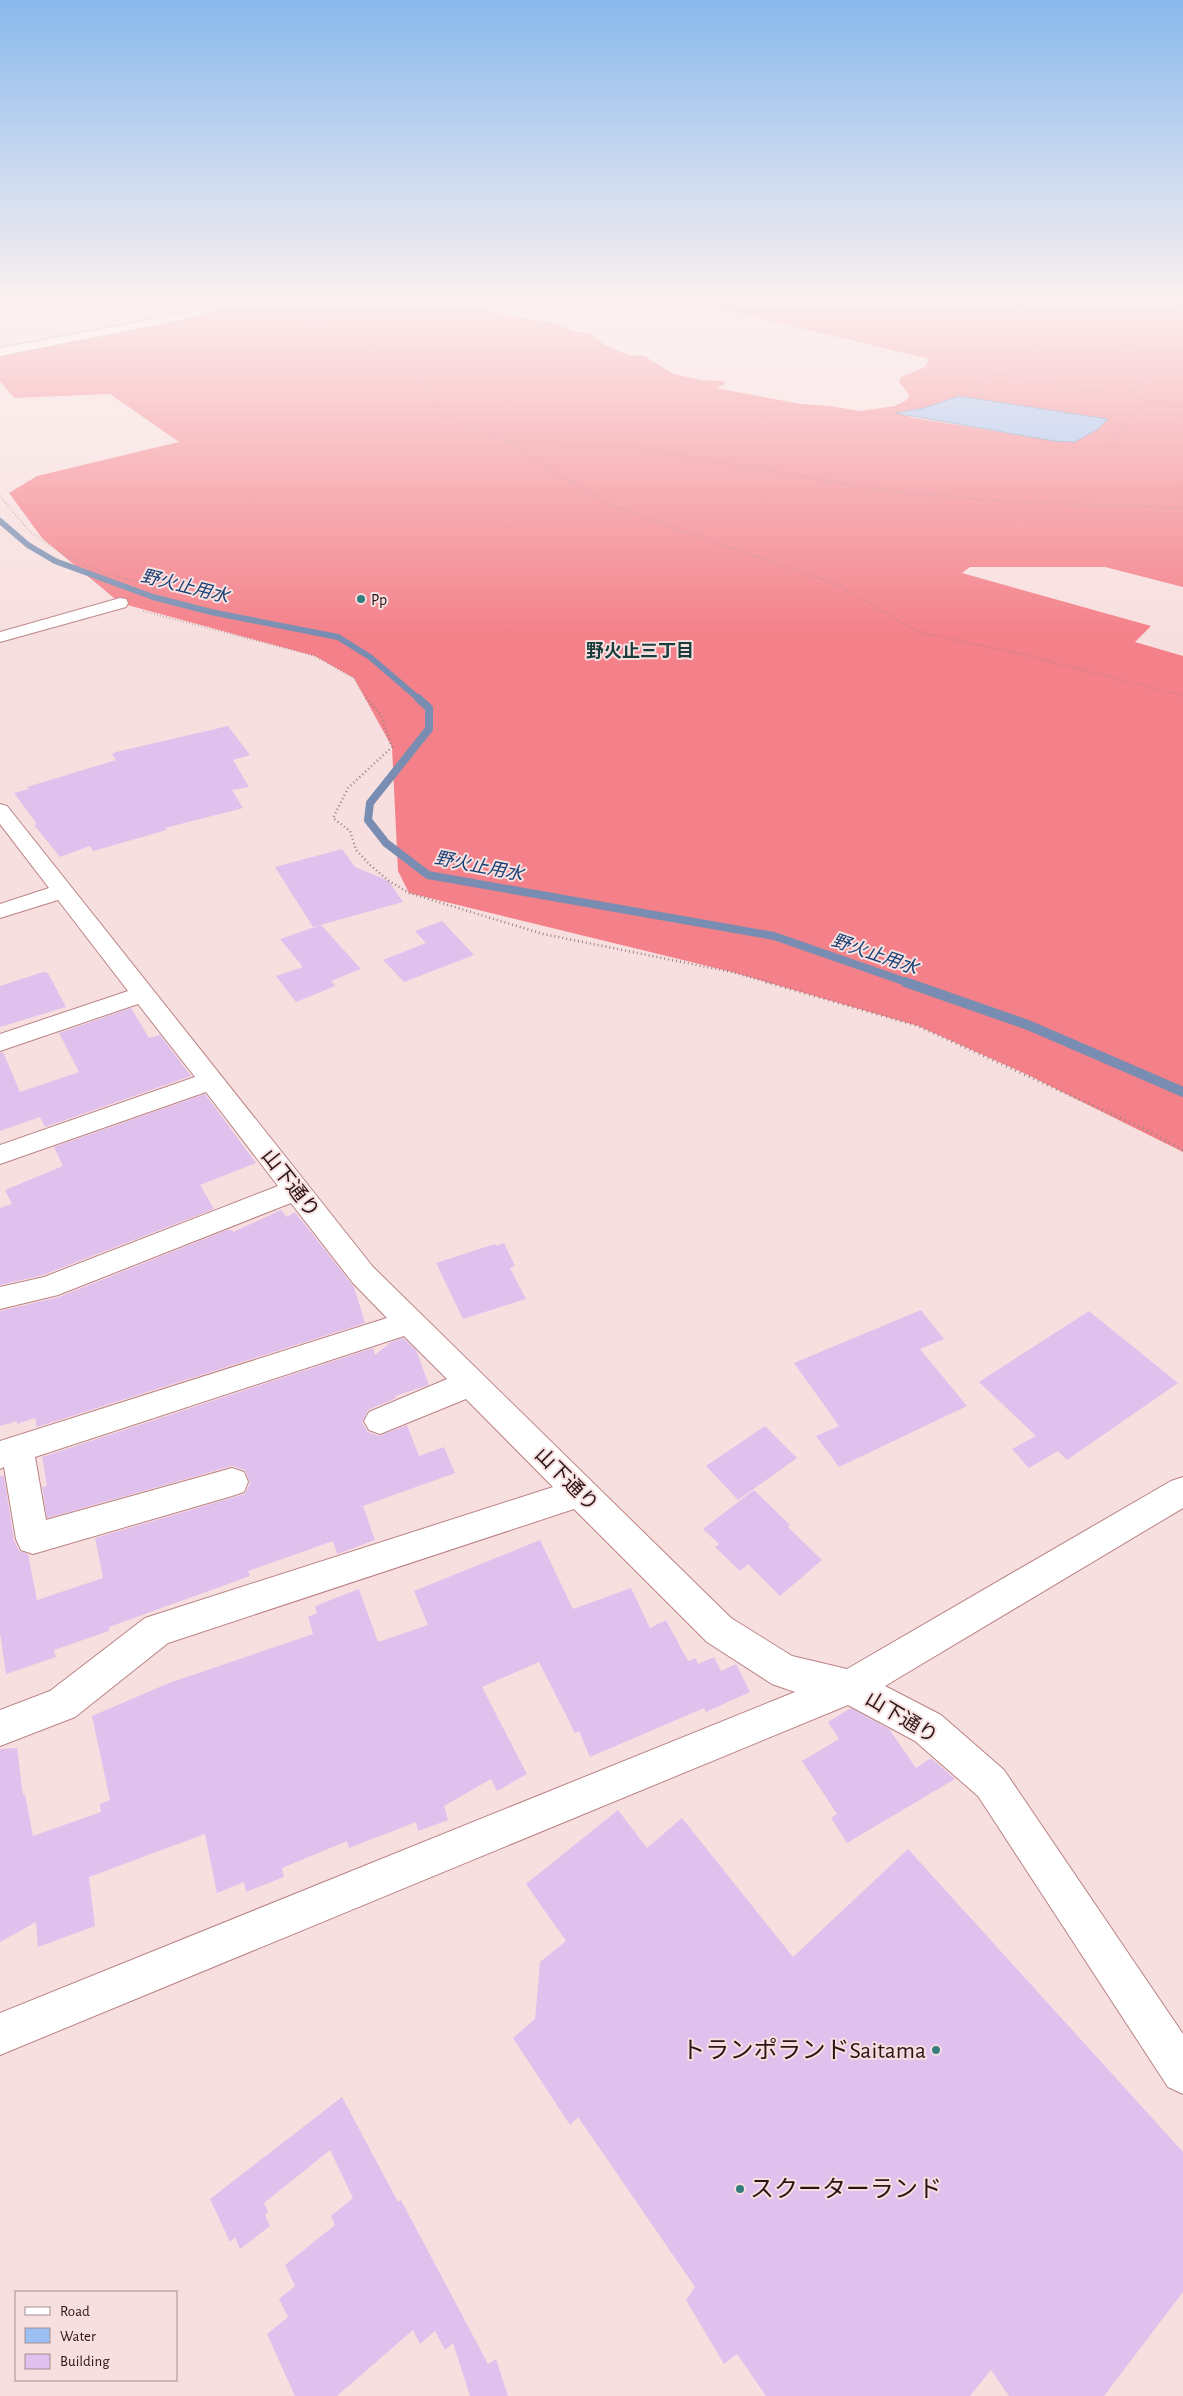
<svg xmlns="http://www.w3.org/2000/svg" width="1183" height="2396" font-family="'Alegreya Sans','Noto Sans JP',sans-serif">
<rect width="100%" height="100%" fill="#f8dfdf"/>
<path fill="#f48089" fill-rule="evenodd" d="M 243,302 L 256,304 L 465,302 L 506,315 L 549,322 L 578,332 L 591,333 L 606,346 L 629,355 L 644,356 L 674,374 L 701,380 L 724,381 L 725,384 L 716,388 L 801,404 L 829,406 L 861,411 L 895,406 L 905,401 L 910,396 L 899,382 L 901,377 L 925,367 L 929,359 L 693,302 L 1183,302 L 1183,587 L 1105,567 L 970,567 L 962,573 L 1151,626 L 1135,642 L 1183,656 L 1183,1152 L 1026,1074 L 918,1026 L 732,972 L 409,893 L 398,871 L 392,747 L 354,678 L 315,656 L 120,603 L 42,538 L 9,493 L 37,476 L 179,442 L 110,394 L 14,398 L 0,381 L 0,355 L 197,315 ZM 959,396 L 1075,442 L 1054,441 L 915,418 L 896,413 L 924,408 Z"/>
<polygon fill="#9ac0f4" stroke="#788db1" points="959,396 1108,419 1098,429 1075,442 1054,441 895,413 924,408"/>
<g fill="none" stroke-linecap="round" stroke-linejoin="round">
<polyline stroke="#788db1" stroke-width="6" points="0,521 28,545 55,561 153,597 211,612 338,637 370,657 419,699"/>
<polyline stroke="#788db1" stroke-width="8" points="418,698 429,708 429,729 370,803 368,820 386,843 428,875 774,936 909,983"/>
<polyline stroke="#788db1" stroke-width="10" points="905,982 1028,1025 1183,1092"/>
</g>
<g fill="#e0c0ed">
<polygon points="228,726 250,755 233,760 249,787 232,790 243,808 165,828 167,830 93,851 90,846 60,857 34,825 37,824 14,793 29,789 27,787 116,760 112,754 116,752"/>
<polygon points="342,849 355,867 389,881 403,902 313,927 275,867"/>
<polygon points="442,921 474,955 404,982 383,960 426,943 415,931"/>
<polygon points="321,925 361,969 331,981 335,986 296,1002 276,976 303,967 280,939"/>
<polygon points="43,972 48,973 66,1007 0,1027 0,986"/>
<polygon points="131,1008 149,1038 160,1035 191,1076 45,1127 40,1117 0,1131 0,1053 3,1052 20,1092 79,1072 59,1033"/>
<polygon points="205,1094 256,1163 200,1185 214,1209 43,1275 0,1285 0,1208 12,1204 5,1190 63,1166 54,1147"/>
<polygon points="281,1210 287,1217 295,1212 354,1287 365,1323 37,1427 35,1418 17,1424 17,1421 0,1426 0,1311 59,1297 227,1230 232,1230 233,1232"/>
<polygon points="504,1243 515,1266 510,1268 526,1299 463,1319 436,1263 495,1244 496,1246"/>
<polygon points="921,1310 944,1339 920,1349 967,1406 839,1467 816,1436 839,1426 794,1363"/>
<polygon points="1089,1311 1178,1383 1067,1460 1058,1451 1029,1468 1012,1449 1036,1436 979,1382"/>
<polygon points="403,1338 416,1350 429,1385 395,1396 396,1398 368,1410 362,1422 368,1432 379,1436 407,1425 419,1456 444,1447 455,1473 363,1506 375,1540 337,1554 333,1541 248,1571 250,1576 109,1627 109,1631 54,1650 56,1657 6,1674 0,1633 0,1476 4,1476 14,1540 19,1551 28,1554 37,1600 103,1578 95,1538 245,1494 250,1483 245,1470 232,1466 47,1518 42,1487 47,1486 42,1457 373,1348 375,1355 391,1342"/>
<polygon points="765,1426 797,1458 738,1500 706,1466"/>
<polygon points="754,1490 790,1525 788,1527 822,1560 780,1596 748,1564 740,1571 715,1547 719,1544 703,1529"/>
<polygon points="540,1540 573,1609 631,1588 650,1628 666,1620 688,1661 696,1658 698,1664 714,1657 721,1671 736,1664 750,1692 706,1712 704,1708 590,1757 579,1731 575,1733 539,1662 482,1687 527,1774 497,1791 491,1779 444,1806 448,1820 418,1831 416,1822 349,1848 347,1841 282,1868 284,1877 246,1892 244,1882 217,1893 205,1834 89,1877 95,1926 38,1947 36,1922 0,1942 0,1749 17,1748 23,1795 25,1794 33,1836 101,1812 100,1804 110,1800 92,1716 169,1683 313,1634 308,1617 317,1613 315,1606 359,1589 378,1642 428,1625 414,1591"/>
<polygon points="851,1708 889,1729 916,1768 931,1758 955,1779 847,1843 831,1818 837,1814 802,1761 839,1739 828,1722"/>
<polygon points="618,1810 647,1848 682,1818 793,1957 908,1849 1183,2152 1183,2292 1104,2396 1009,2396 991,2370 970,2396 766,2396 737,2354 724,2364 686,2300 695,2287 578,2117 570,2125 513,2038 535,2019 540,1962 566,1941 526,1884"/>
<polygon points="342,2097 398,2202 401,2200 488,2364 496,2359 508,2396 470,2396 453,2343 445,2350 435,2331 420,2344 413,2330 337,2396 295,2396 267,2334 288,2317 279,2299 295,2286 285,2265 335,2225 331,2216 353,2198 330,2150 264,2203 268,2212 265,2215 270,2226 240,2249 235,2237 230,2242 210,2199"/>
</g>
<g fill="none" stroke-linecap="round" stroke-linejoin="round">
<g stroke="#bb8284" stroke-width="2">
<g id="minor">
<polygon points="222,302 240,302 238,304 181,320 0,356 0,348 179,314"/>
<polygon points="120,598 126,599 128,603 126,607 0,642 0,632"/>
<polygon points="0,804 7,806 373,1267 731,1618 792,1656 847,1669 1171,1481 1183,1477 1183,1508 885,1686 941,1715 1004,1770 1183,2034 1183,2094 1168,2087 978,1796 915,1741 848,1705 0,2055 0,2013 795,1692 772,1684 707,1642 574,1509 168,1643 75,1717 0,1746 0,1710 50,1691 145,1618 553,1487 466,1399 380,1434 369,1430 364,1421 369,1412 447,1379 404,1336 35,1457 46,1520 232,1468 244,1472 248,1482 244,1492 232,1496 33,1554 21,1550 16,1539 4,1467 0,1469 0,1441 387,1318 353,1283 291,1203 58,1295 0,1309 0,1287 44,1277 278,1186 206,1092 0,1164 0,1145 195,1077 138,1004 0,1051 0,1034 128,991 58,900 0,918 0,904 49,888 0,824"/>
</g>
</g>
<g stroke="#9a8383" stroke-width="1" stroke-dasharray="0.5 2" stroke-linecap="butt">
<polyline points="681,302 923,361 1183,406"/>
<polyline points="255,303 362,339 416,374 445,416 504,440"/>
<polyline points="971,390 1057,333 1168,353 1162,369 1124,395"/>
<polyline points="1104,451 1148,400"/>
<polyline points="564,477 504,440 639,448 807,477"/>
</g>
<g stroke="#9a8383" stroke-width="2" stroke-dasharray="0.5 2.5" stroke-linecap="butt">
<polyline points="562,476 609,505 838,585 918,632 1021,654 1183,696"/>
<polyline points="799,476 888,491 1011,502 1183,508"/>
<polyline points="0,496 30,532 68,557 104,573 158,587"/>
<polyline points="141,594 156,588"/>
<polyline points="143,611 315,656 354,678 367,699"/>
</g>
<polyline stroke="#9a8383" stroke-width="2.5" stroke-dasharray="1 3" stroke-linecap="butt" points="366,698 381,715 392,747 348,788 333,818 350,831 356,850 370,865 389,881 409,893 543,934 732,972 771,983"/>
<polyline stroke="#9a8383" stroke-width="3" stroke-dasharray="1 4" stroke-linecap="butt" points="766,982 918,1026 1142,1128 1183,1150"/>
<use href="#minor" fill="#fff" fill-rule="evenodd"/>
</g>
<linearGradient id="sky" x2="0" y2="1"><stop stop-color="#89b9ed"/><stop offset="0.47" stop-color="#fcf1f1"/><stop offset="1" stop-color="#fcf1f1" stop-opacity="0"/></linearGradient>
<rect width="1183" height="637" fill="url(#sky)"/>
<g fill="#347d7e" stroke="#f8dfdf" stroke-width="2">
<circle cx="361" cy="599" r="5"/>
<circle cx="936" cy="2050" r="5"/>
<circle cx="740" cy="2189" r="5"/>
</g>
<g text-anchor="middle" stroke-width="4" stroke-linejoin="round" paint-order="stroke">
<g font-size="16" fill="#2a1516" stroke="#f8dfdf" text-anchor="start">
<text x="371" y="605">Pp</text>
</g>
<g font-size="18" font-style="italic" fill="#154075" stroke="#f8dfdf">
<text transform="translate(185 586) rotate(14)" y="6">野火止用水</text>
<text transform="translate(479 866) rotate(11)" y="6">野火止用水</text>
<text transform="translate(875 954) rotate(19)" y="6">野火止用水</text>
</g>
<g font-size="18" font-weight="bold" fill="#183b3b" stroke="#f8dfdf">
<text x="640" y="657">野火止三丁目</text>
</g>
<g font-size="20" fill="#2a1516" stroke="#f8dfdf">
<text transform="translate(291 1183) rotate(52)" y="7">山下通り</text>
<text transform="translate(567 1479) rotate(45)" y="7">山下通り</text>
<text transform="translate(902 1717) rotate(31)" y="7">山下通り</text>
</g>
<g font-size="24" fill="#2a1516" stroke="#f8dfdf" text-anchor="end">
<text x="926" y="2058">トランポランドSaitama</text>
<text x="750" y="2197" text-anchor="start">スクーターランド</text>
</g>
</g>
<rect x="15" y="2291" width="162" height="90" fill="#f8dfdf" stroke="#a68e8f"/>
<rect x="25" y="2307" width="25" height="8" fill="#ffffff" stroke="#a68e8f"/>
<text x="60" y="2316" font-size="15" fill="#2a1516">Road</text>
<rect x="25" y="2328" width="25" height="15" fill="#9ac0f4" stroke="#a68e8f"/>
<text x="60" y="2341" font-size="15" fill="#2a1516">Water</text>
<rect x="25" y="2354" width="25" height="15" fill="#e0c0ed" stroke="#a68e8f"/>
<text x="60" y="2366" font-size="15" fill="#2a1516">Building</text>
</svg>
